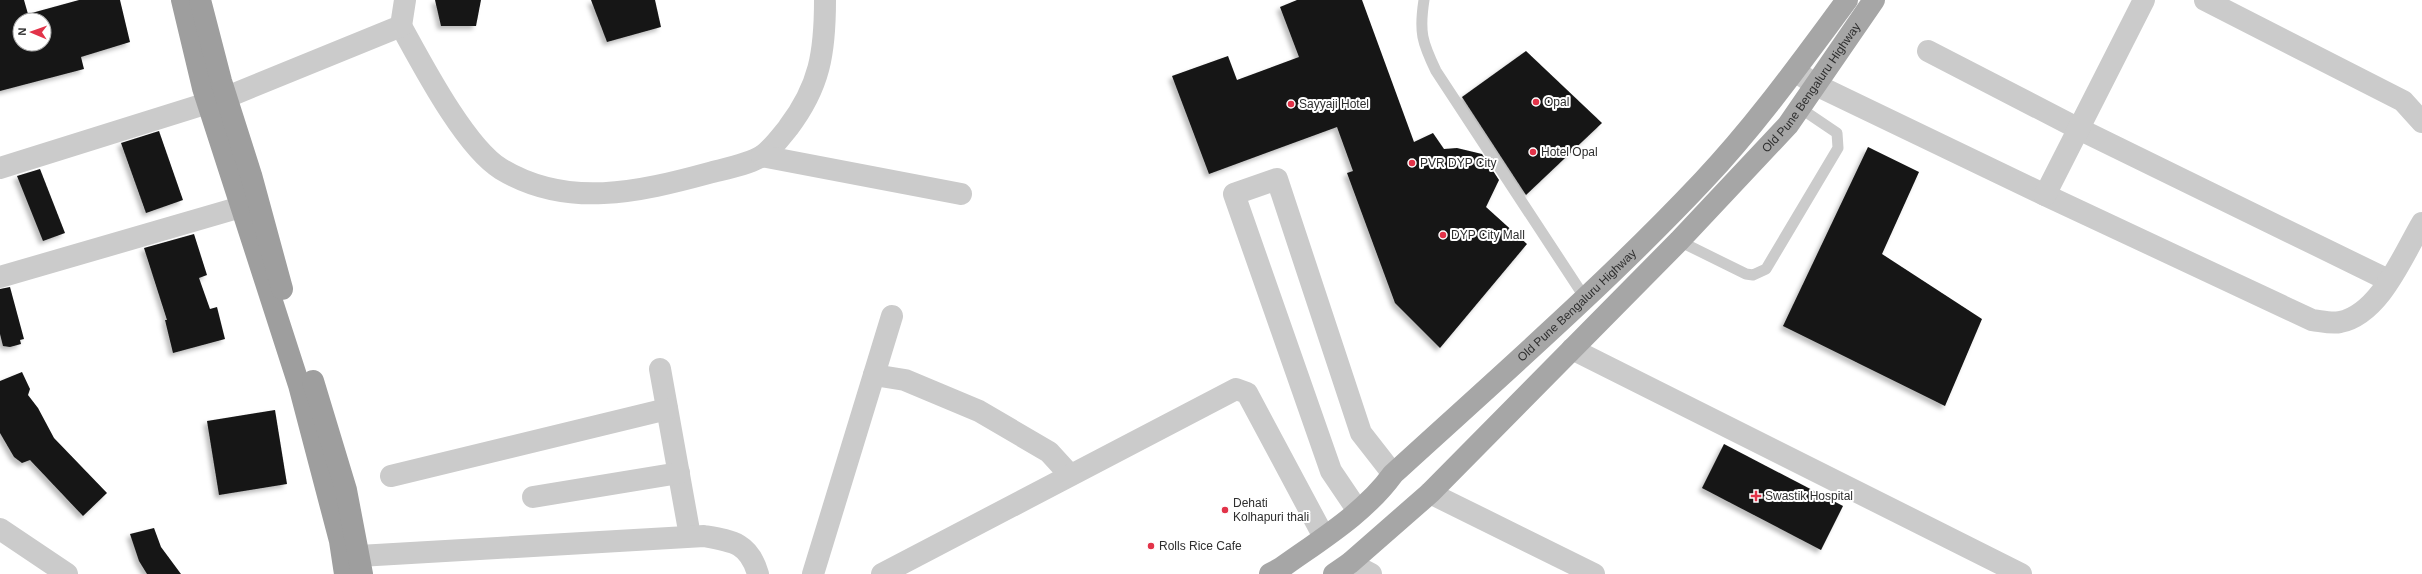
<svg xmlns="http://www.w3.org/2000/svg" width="2422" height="574" font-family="Arial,sans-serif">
<defs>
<filter id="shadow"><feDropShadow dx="-3.5" dy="3.5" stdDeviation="2" flood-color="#0004"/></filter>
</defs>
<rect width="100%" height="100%" fill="#fff"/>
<g fill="#151515" fill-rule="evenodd" filter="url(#shadow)">
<path d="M 0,0 L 24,0 L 28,14 L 79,0 L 120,0 L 130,42 L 81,57 L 84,69 L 0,91 ZM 20,20 L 44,20 L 44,44 L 20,44 Z"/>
<polygon points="435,0 481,0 476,26 441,26"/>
<polygon points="591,0 655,0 661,27 607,42"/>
<polygon points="1297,0 1362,0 1414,142 1433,133 1444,149 1457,148 1482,154 1499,180 1486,207 1527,244 1440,348 1395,303 1347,173 1353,171 1337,127 1209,174 1172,76 1228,56 1237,80 1299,57 1280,7"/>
<polygon points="1526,51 1602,123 1526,195 1462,97"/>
<polygon points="159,131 183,200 146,213 121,143"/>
<polygon points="1868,147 1919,172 1882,254 1982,319 1945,406 1783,326"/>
<polygon points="40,169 65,233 43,241 17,176"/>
<polygon points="194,234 207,275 199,278 210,309 217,307 225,339 173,353 165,320 167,320 144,248"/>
<polygon points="10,287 24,339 20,340 21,344 10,347 3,346 0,334 0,289"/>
<polygon points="22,372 30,389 28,395 38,408 54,438 107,493 83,516 30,460 22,463 14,457 0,433 0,381"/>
<polygon points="275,410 287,484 219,495 207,421"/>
<polygon points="1724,444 1843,506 1821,550 1702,488"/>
<polygon points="154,528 161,547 181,574 147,574 139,561 130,534"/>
</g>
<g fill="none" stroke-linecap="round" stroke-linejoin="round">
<g stroke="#cbcbcb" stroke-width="11">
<path d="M 1424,0 C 1419,32 1422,42 1436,71 L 1585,298"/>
<polyline points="1679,241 1746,274 1753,275 1766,269 1838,148 1837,133 1800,108"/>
</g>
<g stroke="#cbcbcb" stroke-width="22">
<polyline points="2205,0 2403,101 2422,122"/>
<path d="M 401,26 C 422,64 465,147 501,169 C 567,209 639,192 709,173 C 724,169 750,164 762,156 C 772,149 780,138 788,128 C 820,86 825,52 825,0"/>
<polyline points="1928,51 2079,129 2388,280"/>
<path d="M 1795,71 L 1816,85 L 2045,195 L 2312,320 C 2321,321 2332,324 2340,322 C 2380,314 2403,255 2422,223"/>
<polyline points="762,156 961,194"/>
<polyline points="0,168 227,97 401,26 405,0"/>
<polyline points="2045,195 2144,0"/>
<polyline points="0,277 241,207"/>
<polyline points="1572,349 2021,574"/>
<polyline points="660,369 690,536"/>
<polyline points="874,375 905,380 979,411 1049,452 1070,475"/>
<polyline points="391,476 667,409"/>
<polyline points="1430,493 1594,574"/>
<polyline points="533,497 679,473"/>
<polyline points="1358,511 1331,471 1234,194 1277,179 1361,433 1393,474"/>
<polyline points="0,529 67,574"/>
<path d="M 359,556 L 704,536 C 733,541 749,543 758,574"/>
<polyline points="1350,563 1371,574"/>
<polyline points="813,574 892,316"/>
<polyline points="882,574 1236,389 1247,393 1324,537"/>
</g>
<g stroke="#a6a6a6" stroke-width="22">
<path id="s1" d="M 1270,574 L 1281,568 C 1320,540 1365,513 1393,474 C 1498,378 1606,284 1703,181 C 1756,125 1801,62 1847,0"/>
<path id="s2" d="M 1334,574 L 1350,563 L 1430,493 L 1679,241 L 1788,125 L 1874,0"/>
</g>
<g stroke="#9e9e9e" stroke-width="22">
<polyline points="182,0 203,88 299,385 340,541 345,574"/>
<polyline points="200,0 221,81 251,175 282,289"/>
<polyline points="313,381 346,490 362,574"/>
</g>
</g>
<g fill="#e23349" stroke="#fff" stroke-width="1.5">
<circle cx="1536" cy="102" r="4"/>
<circle cx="1291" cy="104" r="4"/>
<circle cx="1533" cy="152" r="4"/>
<circle cx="1412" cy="163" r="4"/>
<circle cx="1443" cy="235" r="4"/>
<path d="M1754 490h4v4h4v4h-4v4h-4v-4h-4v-4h4z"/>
<circle cx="1225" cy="510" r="4"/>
<circle cx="1151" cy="546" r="4"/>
</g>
<g text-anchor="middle" stroke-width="4" stroke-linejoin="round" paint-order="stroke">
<g font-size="12" fill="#2e2e2e" stroke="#fff">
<text dy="4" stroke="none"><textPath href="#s2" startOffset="683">Old Pune Bengaluru Highway</textPath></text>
<text dy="4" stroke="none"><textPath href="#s1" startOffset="409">Old Pune Bengaluru Highway</textPath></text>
</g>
<g font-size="12" fill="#2e2e2e" stroke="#fff" text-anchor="start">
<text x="1544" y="106">Opal</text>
<text x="1299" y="108">Sayyaji Hotel</text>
<text x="1541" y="156">Hotel Opal</text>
<text x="1420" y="167">PVR DYP City</text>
<text x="1451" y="239">DYP City Mall</text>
<text x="1765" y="500">Swastik Hospital</text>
<text x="1233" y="507">Dehati<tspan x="1233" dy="14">Kolhapuri thali</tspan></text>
<text x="1159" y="550">Rolls Rice Cafe</text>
</g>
</g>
<g transform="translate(32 32) rotate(272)"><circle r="19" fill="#ffffff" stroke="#ababab"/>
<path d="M0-3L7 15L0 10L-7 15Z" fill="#e23349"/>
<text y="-6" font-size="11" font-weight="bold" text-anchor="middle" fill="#2e2e2e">N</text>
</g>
</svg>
